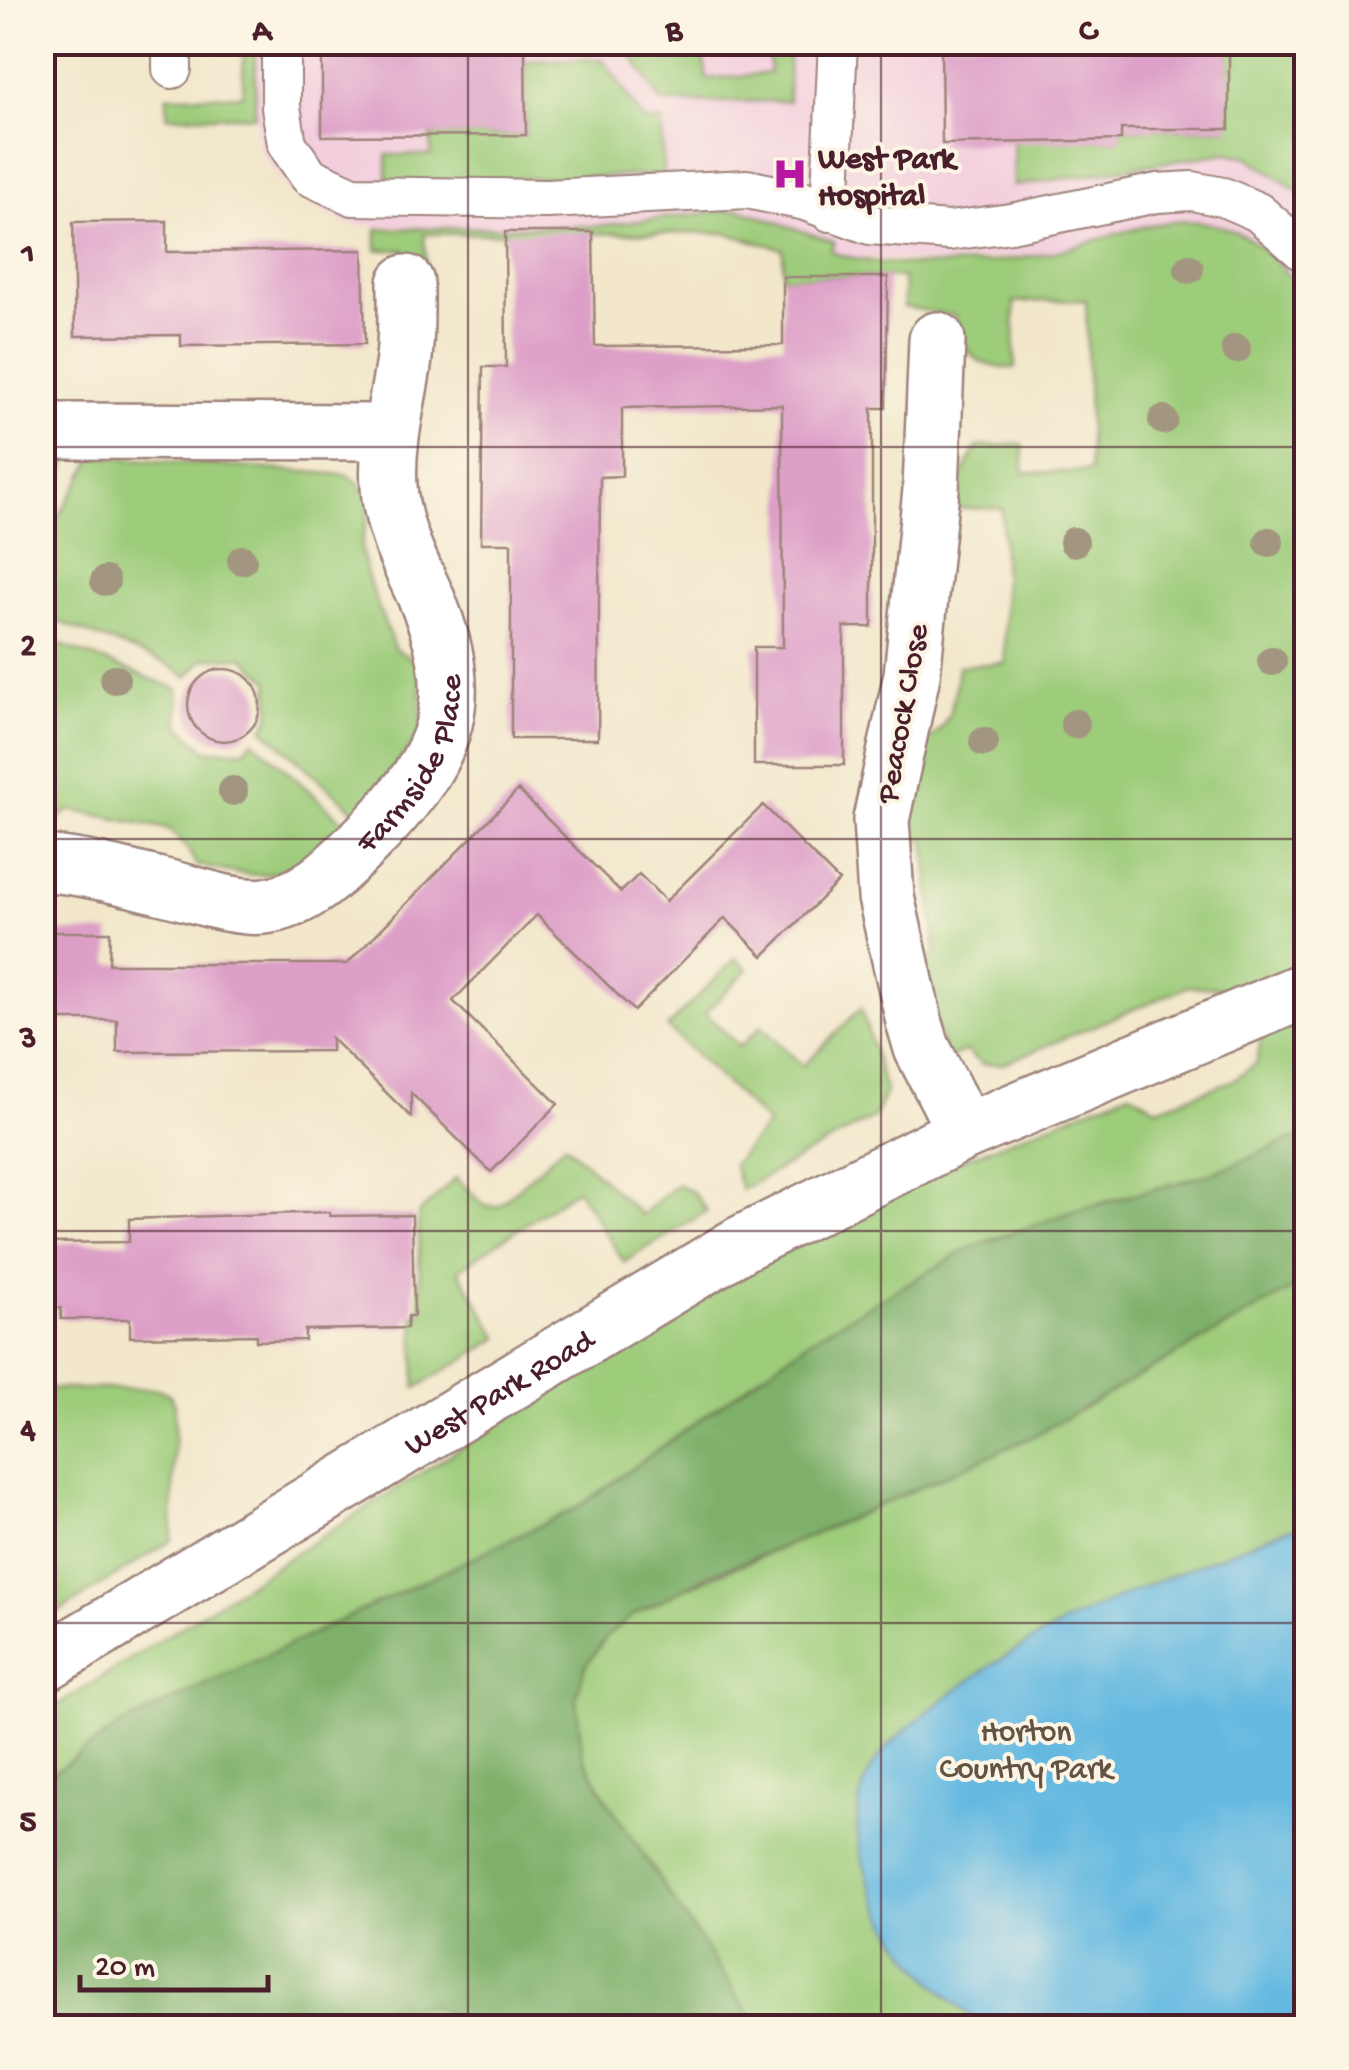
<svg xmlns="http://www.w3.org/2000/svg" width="1349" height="2070" font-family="'Gochi Hand',sans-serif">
<rect width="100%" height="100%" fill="#fcf5e5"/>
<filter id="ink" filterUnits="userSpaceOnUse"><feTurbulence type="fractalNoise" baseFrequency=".01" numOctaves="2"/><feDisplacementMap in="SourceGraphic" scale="20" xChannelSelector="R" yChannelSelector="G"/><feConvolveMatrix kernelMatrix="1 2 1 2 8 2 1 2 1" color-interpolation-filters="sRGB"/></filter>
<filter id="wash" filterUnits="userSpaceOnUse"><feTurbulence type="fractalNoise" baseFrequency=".0048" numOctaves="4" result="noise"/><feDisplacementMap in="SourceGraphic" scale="40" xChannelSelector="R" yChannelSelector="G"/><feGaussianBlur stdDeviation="2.25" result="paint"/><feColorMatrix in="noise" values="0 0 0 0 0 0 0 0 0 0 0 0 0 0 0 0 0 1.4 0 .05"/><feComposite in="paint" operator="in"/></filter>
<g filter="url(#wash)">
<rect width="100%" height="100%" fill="#f2e7cb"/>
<polygon fill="#f3cfde" points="256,42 1306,43 1306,297 1270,255 1232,229 1199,221 1130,230 1047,253 945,263 825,255 724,233 349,225 291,193 261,152 255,116"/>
<g fill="#9dcc7a" stroke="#747652" stroke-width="2.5">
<polygon points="243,43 256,43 255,116 167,116 167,96 243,95"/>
<polygon points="624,43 664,43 667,60 703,56 707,79 770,73 768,43 789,43 788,101 662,103"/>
<polygon points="1229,43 1306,43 1306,197 1248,157 1226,153 1014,186 1013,129 1053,140 1120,140 1121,129 1228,129"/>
<polygon points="603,59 645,122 662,122 663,175 387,182 387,155 431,155 431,135 526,135 525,61"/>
<path d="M 739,209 L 834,242 L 831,251 L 837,254 C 901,272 985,266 1050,253 C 1110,240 1172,204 1234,231 C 1266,244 1285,272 1306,297 L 1306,961 L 1246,990 L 1189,986 L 1003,1064 L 981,1064 L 966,1051 L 946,1059 L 923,972 L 936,951 L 925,841 L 906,833 L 924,742 C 953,728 955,694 958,666 L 1005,663 L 1002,508 L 945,509 L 977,447 L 1023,444 L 1024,473 L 1090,471 L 1086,300 L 1014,302 L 1015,368 C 976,369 963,354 955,316 L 904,307 L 903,277 L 783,277 L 783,249 L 725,233 L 424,234 L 426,261 L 406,261 L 405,250 L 377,250 L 377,229 L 598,226 Z"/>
<polygon points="43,400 49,401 50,456 69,456 64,472 43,505"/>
<path d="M 95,456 L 347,475 C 388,498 359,527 362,551 C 366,583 384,618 394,648 L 421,665 L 421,733 L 357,813 L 263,729 L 270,718 L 269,681 L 243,657 L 203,659 L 187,677 L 165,663 L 43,616 L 43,542 Z"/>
<path d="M 43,638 L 178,689 L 179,725 L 206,750 L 244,750 L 253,740 L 346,824 C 284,880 278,883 196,865 L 188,849 L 169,829 L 70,810 L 43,829 Z"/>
<polygon points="736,958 748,969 705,1013 740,1047 761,1026 803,1066 861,1008 886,1093 874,1117 741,1190 733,1164 768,1124 667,1027"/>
<polygon points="1306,1012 1306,1134 1213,1173 1074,1211 970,1248 816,1336 577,1508 121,1725 43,1780 43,1715 696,1297 966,1158 1130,1092 1157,1108 1232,1081 1256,1064 1263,1032"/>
<polygon points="565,1144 641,1215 677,1184 693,1192 707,1211 624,1262 577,1189 458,1270 499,1338 416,1388 414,1316 421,1315 418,1214 456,1178 485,1206 499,1206"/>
<polygon points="1306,1281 1306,2027 43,2028 43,1857 810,1536 1032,1437"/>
<polygon points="43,1389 158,1389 170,1395 175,1404 172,1540 43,1622"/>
</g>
<polygon fill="#7eb06a" stroke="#64684a" stroke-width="2.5" points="1306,1134 1306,1281 1032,1437 810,1536 711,1574 632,1616 607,1636 585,1666 576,1699 583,1756 608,1802 758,2027 481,2027 430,2006 385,2006 348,2015 322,2027 43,2027 43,1780 121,1725 577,1508 816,1336 970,1248 1074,1211 1213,1173"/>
<path fill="#65b9e1" stroke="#586c86" stroke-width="2.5" d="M 1306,1528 L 1306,2027 L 984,2027 C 932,1986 891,1944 869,1880 C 856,1845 852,1813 867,1777 C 881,1747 909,1727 935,1706 C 1048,1616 1156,1584 1286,1529 Z"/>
<g id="blocks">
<g fill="#dd9fc8">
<polygon points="322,42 525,42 526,135 322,136"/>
<polygon points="941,42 1229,42 1229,129 1121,129 1121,140 942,144"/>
<polygon points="167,221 167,252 363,250 365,344 181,346 181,335 75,336 73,222"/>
<polygon points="505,232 593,232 595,346 783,345 783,277 888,277 886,408 872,408 872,627 844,627 844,765 754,765 754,647 783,647 782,405 622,408 622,476 600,477 598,739 511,739 511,543 481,543 483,367 506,367"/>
<circle cx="224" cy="705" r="36"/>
<polygon points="518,790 621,892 639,874 666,901 763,805 839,881 763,956 725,918 634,1011 537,915 453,1001 558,1104 491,1172 411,1093 411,1117 331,1038 331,1051 117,1052 117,1020 42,1020 42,932 110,932 109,964 347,964"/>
<polygon points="330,1212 330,1216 412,1215 414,1316 408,1316 407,1328 305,1330 305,1340 256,1341 256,1335 130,1337 130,1319 61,1319 61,1308 42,1308 42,1243 129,1242 129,1219"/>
</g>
</g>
</g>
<g filter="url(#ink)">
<use href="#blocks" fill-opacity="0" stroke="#9e837b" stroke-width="2.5"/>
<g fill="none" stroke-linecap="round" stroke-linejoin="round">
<g stroke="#9e837b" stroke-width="42">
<g id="lane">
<polyline points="281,42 281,107 287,144 309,176 353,196 547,199 747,189 805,201 870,225 949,231 1011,223 1157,193 1192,191 1223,197 1258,212 1306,254"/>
<polyline points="172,69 172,42"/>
<polyline points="830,212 838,42"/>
</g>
</g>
<g stroke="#9e837b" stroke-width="60">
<g id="street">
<polyline points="937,340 931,490 912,675 881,820 886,897 914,1021 922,1048 965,1132"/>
<polyline points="60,431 391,432"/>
<path id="s1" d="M 42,863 C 88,867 132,879 176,890 C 204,897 236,909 265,906 C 309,901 340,865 370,836 C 448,756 471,699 424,593 C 408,559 391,524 389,486 C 386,445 397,406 403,366 C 407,338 406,310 406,283"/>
<path id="s2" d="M 42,1665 L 741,1244 L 965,1132 L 1306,990"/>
</g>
</g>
<use href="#lane" stroke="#fff" stroke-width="38"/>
<use href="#street" stroke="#fff" stroke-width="55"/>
</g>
<g fill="#a39680">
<circle cx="1189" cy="269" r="15"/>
<circle cx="1236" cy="349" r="15"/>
<circle cx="1163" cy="420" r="15"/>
<circle cx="1074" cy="542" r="15"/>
<circle cx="1269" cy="542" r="15"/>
<circle cx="242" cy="560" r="15"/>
<circle cx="105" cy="581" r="15"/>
<circle cx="1272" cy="661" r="15"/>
<circle cx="115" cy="679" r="15"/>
<circle cx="1075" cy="724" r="15"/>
<circle cx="984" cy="742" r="15"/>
<circle cx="233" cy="791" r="15"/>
</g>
</g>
<path fill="none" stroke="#4a1f2b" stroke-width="2.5" stroke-opacity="0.55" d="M 468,42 L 468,2028M 881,42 L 881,2028M 42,447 L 1306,447M 42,839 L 1306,839M 42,1231 L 1306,1231M 42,1623 L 1306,1623"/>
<defs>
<g id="hospital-bare" transform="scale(2.7)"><path d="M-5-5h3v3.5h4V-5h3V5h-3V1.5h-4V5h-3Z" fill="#b5179e" stroke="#fcf5e5" stroke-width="2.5" paint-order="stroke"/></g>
</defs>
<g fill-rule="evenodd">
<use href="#hospital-bare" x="790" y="174"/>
</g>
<g text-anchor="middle" stroke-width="8" stroke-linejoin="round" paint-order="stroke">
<g font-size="32" font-weight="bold" fill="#4a1f2b" stroke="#fcf5e5" text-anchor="start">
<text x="818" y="167">West Park<tspan x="818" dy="37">Hospital</tspan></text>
</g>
<g font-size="32" fill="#4a1f2b" stroke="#fcf5e5">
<text transform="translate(900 713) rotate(-80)" y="11">Peacock Close</text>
<text dy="11" stroke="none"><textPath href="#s1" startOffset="442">Farmside Place</textPath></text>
<text dy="11" stroke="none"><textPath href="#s2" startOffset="532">West Park Road</textPath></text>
</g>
<g font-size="32" fill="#635343" stroke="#fcf5e5">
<text x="1026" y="1740">Horton<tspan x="1026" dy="37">Country Park</tspan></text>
</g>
</g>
<rect width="1349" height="2070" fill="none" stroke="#fcf5e5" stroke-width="110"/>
<path d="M80 1975v15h188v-15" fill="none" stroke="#4a1f2b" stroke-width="5"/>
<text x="95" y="1975" font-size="30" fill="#4a1f2b" stroke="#fcf5e5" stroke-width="8" paint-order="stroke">20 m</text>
<rect x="55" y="55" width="1239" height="1960" fill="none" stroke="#4a1f2b" stroke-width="4"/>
<g font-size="32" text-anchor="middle" font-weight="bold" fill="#4a1f2b">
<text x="262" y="39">A</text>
<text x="674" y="39">B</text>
<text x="1088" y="39">C</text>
<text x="28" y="262">1</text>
<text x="28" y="654">2</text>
<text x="28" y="1046">3</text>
<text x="28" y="1438">4</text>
<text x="28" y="1830">5</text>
</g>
</svg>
